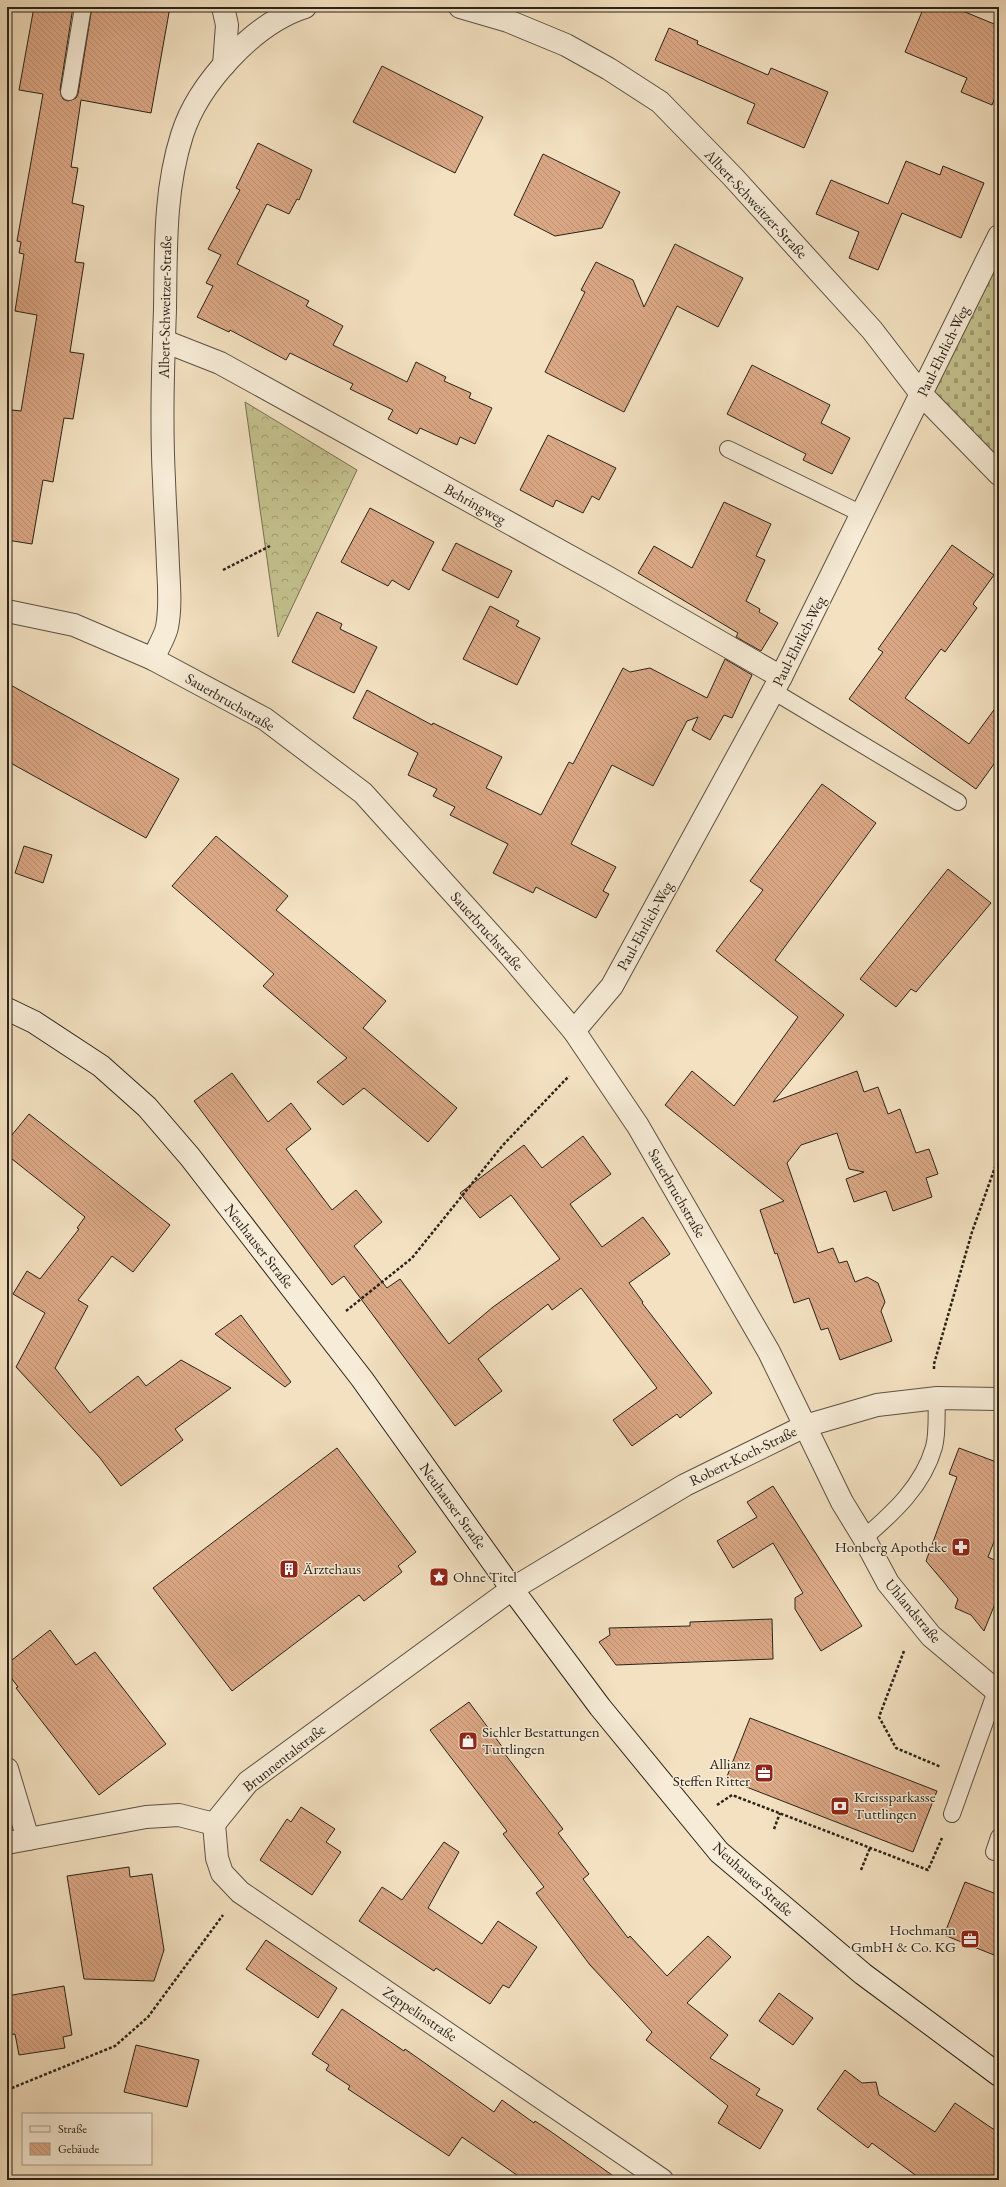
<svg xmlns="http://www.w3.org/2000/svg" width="1006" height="2187" font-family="'EB Garamond',serif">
<defs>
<pattern id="forest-crowns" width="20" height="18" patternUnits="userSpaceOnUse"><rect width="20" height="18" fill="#c3c18d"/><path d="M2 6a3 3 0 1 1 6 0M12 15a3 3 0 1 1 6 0" fill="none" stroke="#9f9c72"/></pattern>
<pattern id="cemetery-stones" width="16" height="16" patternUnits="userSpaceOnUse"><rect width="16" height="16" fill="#c3c18d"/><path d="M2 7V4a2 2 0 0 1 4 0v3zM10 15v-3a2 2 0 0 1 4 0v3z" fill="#9f9c72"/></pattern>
<pattern id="building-back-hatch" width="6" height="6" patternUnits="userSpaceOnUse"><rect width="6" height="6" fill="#dba886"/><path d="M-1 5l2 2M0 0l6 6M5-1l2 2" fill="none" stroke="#bc9073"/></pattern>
</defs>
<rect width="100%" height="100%" fill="#f3e1c1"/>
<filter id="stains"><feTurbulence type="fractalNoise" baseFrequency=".005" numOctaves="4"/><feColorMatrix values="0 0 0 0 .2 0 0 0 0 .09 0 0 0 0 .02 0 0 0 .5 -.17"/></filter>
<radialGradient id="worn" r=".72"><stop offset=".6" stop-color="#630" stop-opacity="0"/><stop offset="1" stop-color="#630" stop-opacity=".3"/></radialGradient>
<polygon fill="url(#forest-crowns)" stroke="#767253" points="245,402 357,470 278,637"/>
<polygon fill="url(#cemetery-stones)" stroke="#767253" points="999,252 999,468 930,395"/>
<g fill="url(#building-back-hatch)" stroke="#2a2319">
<polygon points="34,7 73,7 60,90 63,99 68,101 76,98 78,94 92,7 170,7 151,113 81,100 71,167 78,168 72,203 84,206 75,262 84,263 70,352 84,354 73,419 64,418 53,482 43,480 32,544 7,540 7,439 12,410 21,411 37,315 15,311 24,254 19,253 21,242 17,241 43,94 19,90"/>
<polygon points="924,7 953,7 999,26 999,88 992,105 961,92 967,78 905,52"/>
<polygon points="669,28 698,41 697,44 768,75 771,68 828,92 804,148 747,123 755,104 655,60"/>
<polygon points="382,66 483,117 455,173 353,122"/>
<polygon points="258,143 312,170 299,200 297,199 289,214 267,204 237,264 309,301 306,306 343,326 333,345 407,382 416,362 446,377 444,381 471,393 469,398 492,408 475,444 460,437 457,445 420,428 417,434 388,419 393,410 350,389 353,384 290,353 286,360 230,330 229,332 197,317 213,286 206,283 221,255 208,249 240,190 236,188"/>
<polygon points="543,154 620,192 602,228 555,236 514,215"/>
<polygon points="906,161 940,175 943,166 984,183 961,238 902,213 878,270 849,258 859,232 816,214 831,180 888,204"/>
<polygon points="675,244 743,278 718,327 677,306 624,412 545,372 585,292 581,290 596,262 633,280 644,307"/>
<polygon points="752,365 830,405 821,423 850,438 832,474 803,460 806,454 727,414"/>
<polygon points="548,435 616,468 599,500 592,496 583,513 556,500 553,507 520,490"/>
<polygon points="724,502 771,524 756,556 765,560 746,601 760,609 759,612 778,623 761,651 736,637 738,633 638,573 654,546 692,568"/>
<polygon points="370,508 434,542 409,590 392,580 388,586 341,562"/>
<polygon points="456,543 512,571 498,598 442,570"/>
<polygon points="952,545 994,575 973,604 977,608 945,652 941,649 905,698 969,744 999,703 999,757 976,789 849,699 883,652 878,649"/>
<polygon points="490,606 519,621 516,626 540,638 517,685 463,659"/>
<polygon points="317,612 342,624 340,629 377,647 354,693 292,662"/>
<polygon points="725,659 752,675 732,718 724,715 710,740 692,730 698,717 687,721 653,786 612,765 571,844 616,867 603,891 609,894 596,918 536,887 533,893 493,873 508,844 450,815 455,807 433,796 437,789 408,775 418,753 353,718 367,690 432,725 433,723 502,757 486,788 541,815 569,762 573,764 623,668 630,672 650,668 707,698"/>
<polygon points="7,683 179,779 146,838 7,761"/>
<polygon points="822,784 876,823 775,960 844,1015 773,1102 857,1071 864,1092 878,1087 888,1114 900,1109 916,1153 929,1149 938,1174 926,1178 932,1197 893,1211 886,1191 854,1202 846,1179 864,1172 849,1169 837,1133 801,1145 787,1163 818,1253 833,1248 839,1263 847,1261 855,1282 867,1277 878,1283 885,1302 881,1311 892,1341 840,1360 828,1328 821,1330 809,1298 794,1303 777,1253 775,1254 760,1210 784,1201 665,1105 692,1071 734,1106 798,1017 716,951 763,890 750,881"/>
<polygon points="216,836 288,896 276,910 386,1001 363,1028 457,1108 428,1142 364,1088 343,1105 317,1082 347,1058 263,986 274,974 172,886"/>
<polygon points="24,846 52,855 43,883 15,873"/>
<polygon points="948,869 991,903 916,992 911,989 896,1007 860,979"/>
<polygon points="232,1073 268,1122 291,1103 311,1129 286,1149 332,1210 356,1190 382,1222 354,1246 387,1288 400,1279 449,1344 493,1307 560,1259 511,1195 480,1218 460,1193 524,1145 542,1168 583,1136 611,1174 570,1204 602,1247 643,1217 661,1241 670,1254 629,1283 643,1302 642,1303 712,1393 680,1418 677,1414 632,1446 613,1420 657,1388 581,1288 552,1310 548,1304 478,1359 502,1391 455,1426 344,1276 332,1285 194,1101"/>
<polygon points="29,1114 170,1225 133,1272 112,1256 78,1300 88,1306 55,1368 90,1413 138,1376 146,1386 181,1360 231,1388 175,1429 183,1440 121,1486 100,1458 16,1367 45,1313 13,1294 27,1271 40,1279 79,1229 77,1228 85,1217 7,1155 7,1141"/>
<polygon points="241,1315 291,1382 285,1387 215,1334"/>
<polygon points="337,1448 416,1552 398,1566 402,1572 364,1601 359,1595 232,1691 153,1588"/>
<polygon points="959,1448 999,1463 999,1529 988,1557 999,1562 999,1594 984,1631 971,1615 955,1608 958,1599 926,1561 957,1477 949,1474"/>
<polygon points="773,1486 862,1626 821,1651 795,1609 795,1598 803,1593 773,1543 733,1568 717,1541 757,1517 747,1502"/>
<polygon points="772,1619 773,1659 616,1665 599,1642 610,1635 609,1628 690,1626 690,1622"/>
<polygon points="50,1630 76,1665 95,1652 166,1744 99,1795 16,1688 18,1687 7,1672 7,1664"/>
<polygon points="469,1702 506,1752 504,1753 563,1829 558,1833 589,1874 583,1879 628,1938 630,1936 667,1976 708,1936 731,1957 687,2003 728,2035 710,2058 760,2089 756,2095 783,2110 760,2149 718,2123 728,2106 646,2040 652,2032 590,1965 536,1893 544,1887 503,1834 507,1831 430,1730"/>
<polygon points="750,1718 937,1791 913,1852 726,1779"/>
<polygon points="301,1807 335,1829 326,1842 341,1852 312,1895 260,1860 287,1819 291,1822"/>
<polygon points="444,1842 459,1852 428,1908 482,1944 498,1921 537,1947 509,1988 503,1985 490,2004 436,1968 434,1971 359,1921 382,1887 402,1900"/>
<polygon points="129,1867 130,1877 152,1874 164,1950 154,1981 84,1979 67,1876"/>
<polygon points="965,1882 999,1895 999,1957 944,1935"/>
<polygon points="266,1940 337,1988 318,2018 246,1969"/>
<polygon points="64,1986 72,2035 63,2037 65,2048 19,2055 15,2034 7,2035 7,1996"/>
<polygon points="779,1993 813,2018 793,2045 759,2021"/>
<polygon points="342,2009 404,2051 405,2049 494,2112 502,2100 534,2123 535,2121 550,2131 619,2180 524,2180 462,2137 449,2156 348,2089 350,2086 326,2070 329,2065 312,2054"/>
<polygon points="136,2045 199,2060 187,2107 124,2092"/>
<polygon points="845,2070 862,2083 876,2082 879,2095 935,2132 955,2103 999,2133 999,2180 922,2180 872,2143 868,2148 817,2109"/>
</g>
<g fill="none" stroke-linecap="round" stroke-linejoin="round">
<g stroke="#5c5243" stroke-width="18">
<g id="lane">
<polyline points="69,92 83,7"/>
<polyline points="728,449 862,514"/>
<polyline points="773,691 958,802"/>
<path d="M 864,1538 C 893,1513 923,1486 934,1447 C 938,1432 936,1413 937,1398"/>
<polyline points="952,1814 996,1691"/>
<polyline points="994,1852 999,1837"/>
</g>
</g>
<g stroke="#5c5243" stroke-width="24">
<g id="street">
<polyline points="223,7 227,25 224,65"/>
<polyline points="460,7 508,21 566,45 609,69 660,102 733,177 872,330 922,395 999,474"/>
<polyline points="164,341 220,363 607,577 781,677"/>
<polyline points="7,611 74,625 153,659 265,719 363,793 511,957 574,1031 638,1126 769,1352 842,1502 864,1538 888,1583 931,1636 999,1693"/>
<path d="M 153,659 C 157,649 165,637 167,627 C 171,607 169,586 168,566 C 167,537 165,509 164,480 C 161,423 163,365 165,309 C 166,251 164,191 182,135 C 198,84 254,23 305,7"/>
<polyline points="574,1031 612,986 781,677 999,236"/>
<polyline points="7,1769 28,1839"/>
<polyline points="214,1824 248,1782 512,1589 685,1485 805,1426 877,1405 937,1398 999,1399"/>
<polyline points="214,1824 217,1858 222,1873 240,1892 662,2180"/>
<polyline points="7,1843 146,1817 179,1815 214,1824"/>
</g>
</g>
<g stroke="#2a2319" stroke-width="24">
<polyline id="secondary" points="7,1009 34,1022 101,1066 147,1107 190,1157 362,1379 512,1589 600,1707 719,1852 863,1974 999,2075"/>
</g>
<g stroke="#2a2319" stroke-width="2.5" stroke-dasharray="3 2" stroke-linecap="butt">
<polyline points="223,570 270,546"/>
<polyline points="346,1311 412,1258 503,1145 569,1076"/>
<polyline points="934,1369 934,1364 972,1232 999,1156"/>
<polyline points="904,1651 879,1717 896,1748 941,1767"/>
<polyline points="717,1805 732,1795 928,1870 942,1838"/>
<polyline points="774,1829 780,1813"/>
<polyline points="861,1870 870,1848"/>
<polyline points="7,2090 115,2046 148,2017 223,1915"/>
</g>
<use href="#lane" stroke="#f7ecd7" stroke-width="16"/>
<use href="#street" stroke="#f7ecd7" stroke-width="22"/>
<use href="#secondary" stroke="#f7ecd7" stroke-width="22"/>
</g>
<defs>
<g id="pharmacy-square" transform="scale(1)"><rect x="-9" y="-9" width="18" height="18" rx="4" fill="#8f2418" stroke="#f7ecd7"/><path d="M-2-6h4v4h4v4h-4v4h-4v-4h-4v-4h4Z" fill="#fff"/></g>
<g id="building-square" transform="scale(1)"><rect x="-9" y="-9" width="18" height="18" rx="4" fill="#8f2418" stroke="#f7ecd7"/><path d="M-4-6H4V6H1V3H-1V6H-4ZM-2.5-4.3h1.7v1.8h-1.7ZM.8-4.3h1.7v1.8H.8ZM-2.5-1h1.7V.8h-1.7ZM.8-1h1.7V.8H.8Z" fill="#fff"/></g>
<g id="sight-square" transform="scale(1)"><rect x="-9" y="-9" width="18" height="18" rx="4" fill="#8f2418" stroke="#f7ecd7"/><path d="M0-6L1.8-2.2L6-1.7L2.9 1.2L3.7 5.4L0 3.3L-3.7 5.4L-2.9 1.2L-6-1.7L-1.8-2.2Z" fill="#fff"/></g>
<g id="shop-square" transform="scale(1)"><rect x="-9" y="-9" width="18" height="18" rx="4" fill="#8f2418" stroke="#f7ecd7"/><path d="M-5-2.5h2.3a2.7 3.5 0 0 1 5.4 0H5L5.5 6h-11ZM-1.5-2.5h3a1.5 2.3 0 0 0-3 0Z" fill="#fff"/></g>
<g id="office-square" transform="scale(1)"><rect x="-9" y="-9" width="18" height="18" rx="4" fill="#8f2418" stroke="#f7ecd7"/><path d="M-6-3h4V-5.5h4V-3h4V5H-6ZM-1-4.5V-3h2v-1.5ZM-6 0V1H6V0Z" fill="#fff"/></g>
<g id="bank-square" transform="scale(1)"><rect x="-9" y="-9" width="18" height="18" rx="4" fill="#8f2418" stroke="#f7ecd7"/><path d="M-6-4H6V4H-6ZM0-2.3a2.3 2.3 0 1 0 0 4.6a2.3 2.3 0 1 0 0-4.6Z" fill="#fff"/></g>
</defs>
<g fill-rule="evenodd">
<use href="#pharmacy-square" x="961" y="1547"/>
<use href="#building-square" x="289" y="1569"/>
<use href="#sight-square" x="439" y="1577"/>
<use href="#shop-square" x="468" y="1741"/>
<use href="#office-square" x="764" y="1773"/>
<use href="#bank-square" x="840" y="1806"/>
<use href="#office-square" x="970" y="1939"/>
</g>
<g text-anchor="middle" stroke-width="3" stroke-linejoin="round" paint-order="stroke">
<g font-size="15" fill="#2a2319" stroke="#f7ecd7">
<text transform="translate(756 204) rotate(47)" y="5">Albert-Schweitzer-Straße</text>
<text transform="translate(165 307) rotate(-89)" y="5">Albert-Schweitzer-Straße</text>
<text transform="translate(943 351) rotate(-64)" y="5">Paul-Ehrlich-Weg</text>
<text transform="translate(475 504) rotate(29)" y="5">Behringweg</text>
<text transform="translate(799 641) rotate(-63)" y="5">Paul-Ehrlich-Weg</text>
<text transform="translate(230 702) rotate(30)" y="5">Sauerbruchstraße</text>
<text transform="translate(645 926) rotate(-61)" y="5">Paul-Ehrlich-Weg</text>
<text transform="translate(487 931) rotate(48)" y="5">Sauerbruchstraße</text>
<text transform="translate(677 1193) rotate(60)" y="5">Sauerbruchstraße</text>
<text transform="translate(259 1246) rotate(52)" y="5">Neuhauser Straße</text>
<text transform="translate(743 1456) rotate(-26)" y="5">Robert-Koch-Straße</text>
<text transform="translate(453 1506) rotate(54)" y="5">Neuhauser Straße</text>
<text transform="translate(913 1611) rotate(50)" y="5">Uhlandstraße</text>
<text transform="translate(284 1758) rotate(-38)" y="5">Brunnentalstraße</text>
<text transform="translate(753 1879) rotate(42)" y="5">Neuhauser Straße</text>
<text transform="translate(420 2014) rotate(34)" y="5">Zeppelinstraße</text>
</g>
<g font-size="15" fill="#2a2319" stroke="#f7ecd7" text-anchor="start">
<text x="947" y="1552" text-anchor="end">Honberg Apotheke</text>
<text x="303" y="1574">Ärztehaus</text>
<text x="453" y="1582">Ohne Titel</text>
<text x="482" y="1737">Sichler Bestattungen<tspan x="482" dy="17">Tuttlingen</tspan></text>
<text x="750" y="1769" text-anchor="end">Allianz<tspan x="750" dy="17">Steffen Ritter</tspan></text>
<text x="854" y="1802">Kreissparkasse<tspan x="854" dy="17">Tuttlingen</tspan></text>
<text x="956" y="1935" text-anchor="end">Hoehmann<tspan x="956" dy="17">GmbH &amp; Co. KG</tspan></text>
</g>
</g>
<rect width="1006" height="2187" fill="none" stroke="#f3e1c1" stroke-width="24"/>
<rect x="8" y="8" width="990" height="2171" fill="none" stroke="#2a2319" stroke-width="2"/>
<rect x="12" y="12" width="982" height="2163" fill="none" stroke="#2a2319"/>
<rect x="22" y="2113" width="130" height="52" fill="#f7ecd7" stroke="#a59c8b"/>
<rect x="30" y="2126" width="20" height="6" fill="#f7ecd7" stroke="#a59c8b"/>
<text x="58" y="2133" font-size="12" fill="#2a2319">Straße</text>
<rect x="30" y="2143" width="20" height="12" fill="url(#building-back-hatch)" stroke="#a59c8b"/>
<text x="58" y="2153" font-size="12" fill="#2a2319">Gebäude</text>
<rect width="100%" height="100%" filter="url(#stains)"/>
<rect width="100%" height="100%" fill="url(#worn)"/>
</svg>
